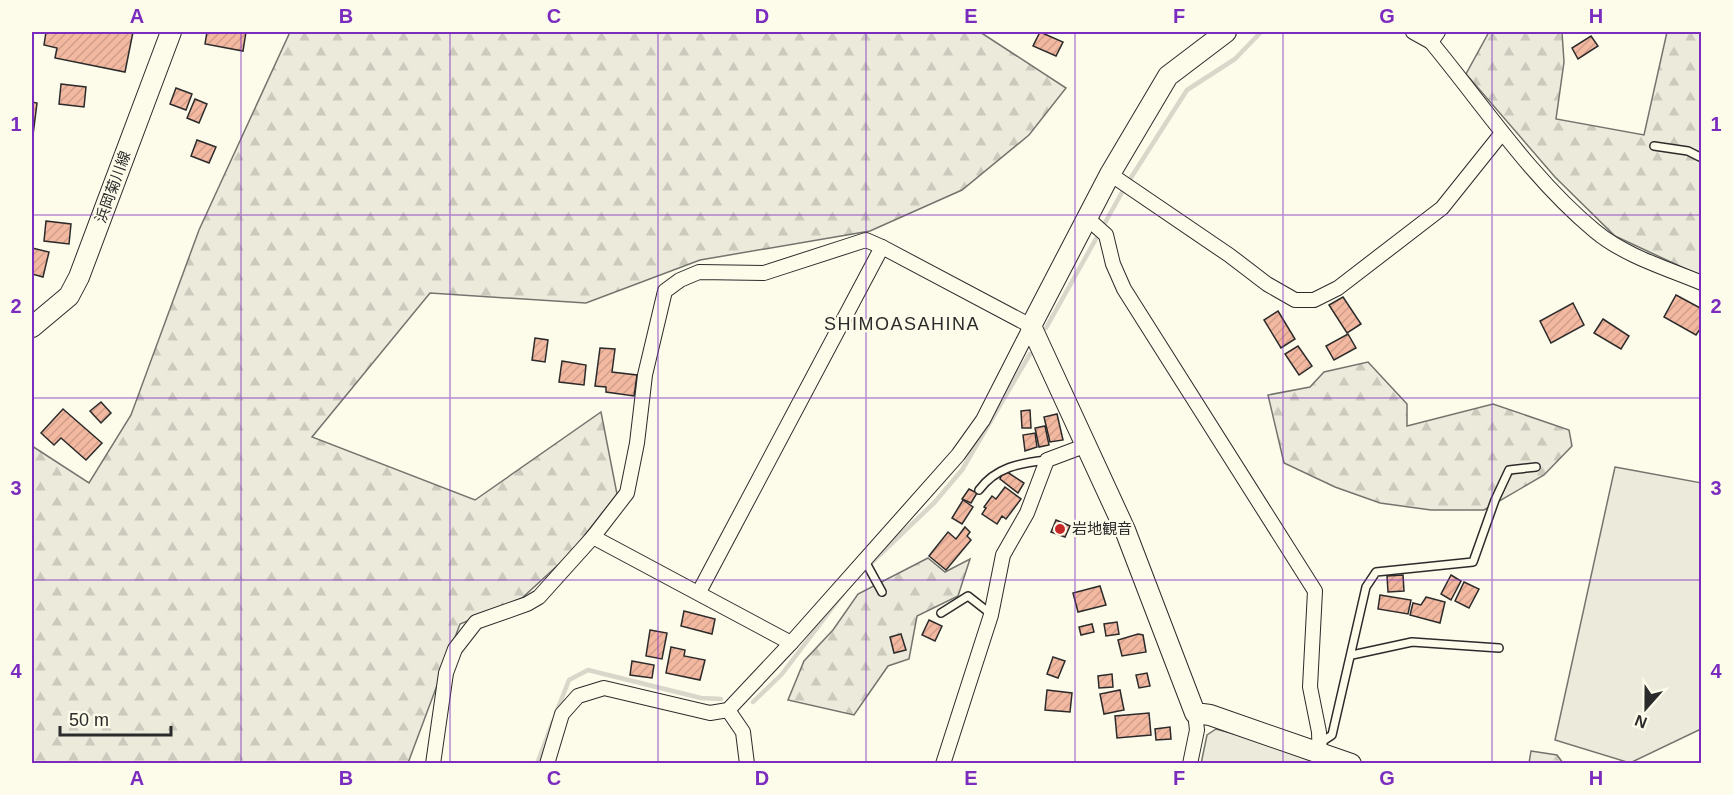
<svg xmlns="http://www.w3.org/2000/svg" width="1733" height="795" font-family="Arial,'Noto Sans JP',sans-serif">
<defs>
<pattern id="forest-firs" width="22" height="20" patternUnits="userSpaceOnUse" patternTransform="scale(1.5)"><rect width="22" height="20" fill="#ecebdb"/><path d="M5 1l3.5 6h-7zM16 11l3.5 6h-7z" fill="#cbcabc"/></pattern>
<pattern id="building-hatch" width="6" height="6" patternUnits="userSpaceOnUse" patternTransform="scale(1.5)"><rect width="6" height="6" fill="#f2b8a0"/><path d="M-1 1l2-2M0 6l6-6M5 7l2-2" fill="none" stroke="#d09e8a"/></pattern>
</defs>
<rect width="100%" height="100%" fill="#fdfbea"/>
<g fill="#ecebdb" stroke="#74746e" stroke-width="1.5">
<polygon points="1615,467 1702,483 1701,729 1630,763 1555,740"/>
<polygon points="1216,729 1301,752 1313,760 1313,764 1201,764 1207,735"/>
</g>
<g fill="url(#forest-firs)" stroke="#74746e" stroke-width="1.5">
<polygon points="290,32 980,32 1066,88 1029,135 962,190 870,231 700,260 586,303 430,293 312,437 475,500 601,412 617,494 570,554 522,598 460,624 408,763 32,763 32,446 89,483 131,415 199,230"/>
<polygon points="1489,32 1562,32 1564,62 1556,119 1644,135 1667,32 1701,32 1701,276 1615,236 1555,177 1466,74"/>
<polygon points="1368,362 1407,404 1407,426 1493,404 1569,430 1572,446 1544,475 1484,510 1431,510 1380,503 1335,487 1284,463 1268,395 1310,387 1324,372"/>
<polygon points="928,558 945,572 970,559 958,596 917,616 909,659 888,666 854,715 788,700 804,661 833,630 858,594"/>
<polygon points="1531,751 1557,755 1563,763 1529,763"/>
</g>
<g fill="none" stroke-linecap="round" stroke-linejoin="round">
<g stroke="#d8d7c9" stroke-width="4.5">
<polyline points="1046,328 1125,187 1187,90 1235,59 1261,32"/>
<polyline points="867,567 934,503 962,470 1030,354"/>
<polyline points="753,702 782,674 842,595"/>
<polyline points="556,713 569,680 588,670 701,698 721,699"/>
<polyline points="537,764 553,721"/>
</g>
</g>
<g fill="url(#building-hatch)" stroke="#2b2b2b" stroke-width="1.5">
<polygon points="46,32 133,32 125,72 55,58 57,48 44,45"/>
<polygon points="207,32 246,32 243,51 205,44"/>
<polygon points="1040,32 1063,42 1056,56 1033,46"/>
<polygon points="1591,36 1598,46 1578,59 1572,48"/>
<polygon points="61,84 86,87 84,107 59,104"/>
<polygon points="176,88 192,94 186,110 170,104"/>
<polygon points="195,99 207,104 199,123 187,118"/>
<polygon points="32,102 37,103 33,135 32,135"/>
<polygon points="197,140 216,147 209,163 191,156"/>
<polygon points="46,221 71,224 69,244 44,241"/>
<polygon points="32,248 49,252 43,277 32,274"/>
<polygon points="1676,295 1702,309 1702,326 1696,335 1664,317"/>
<polygon points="1343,297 1361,324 1347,333 1329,305"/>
<polygon points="1573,303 1584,325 1551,343 1540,321"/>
<polygon points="1278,311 1295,339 1281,348 1264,320"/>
<polygon points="1603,319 1629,336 1621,349 1594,333"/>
<polygon points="1348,334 1356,348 1334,360 1326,346"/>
<polygon points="535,338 548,340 545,362 532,360"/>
<polygon points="1298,346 1312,366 1299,375 1285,354"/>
<polygon points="600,348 615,349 612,372 637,375 634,396 606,392 606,387 595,386"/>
<polygon points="562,361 586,365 584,385 559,382"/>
<polygon points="101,402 111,413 101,423 90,411"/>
<polygon points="63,409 102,443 86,460 61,438 54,445 41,433"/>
<polygon points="1030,410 1031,428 1022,428 1021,411"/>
<polygon points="1057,414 1063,440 1050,442 1044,417"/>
<polygon points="1045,426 1049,445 1039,447 1035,428"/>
<polygon points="1035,433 1037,447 1025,451 1023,435"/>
<polygon points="1004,470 1024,483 1018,493 1000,479"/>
<polygon points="1005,487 1021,499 1006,519 1002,516 997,524 982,514 986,508 984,507 992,496 996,499"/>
<polygon points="969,489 977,493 971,503 962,499"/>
<polygon points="963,500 973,507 962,524 952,518"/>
<polygon points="1056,520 1070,526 1065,537 1051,532"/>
<polygon points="965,527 970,532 967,536 971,540 946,570 929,556 948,532 956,539"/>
<polygon points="1403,575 1404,591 1388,592 1387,576"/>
<polygon points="1451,575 1461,581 1451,600 1441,594"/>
<polygon points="1464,582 1479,589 1469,608 1455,601"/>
<polygon points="1100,586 1106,605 1078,612 1073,593"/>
<polygon points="1380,595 1411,600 1408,614 1378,609"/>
<polygon points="1426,597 1445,602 1440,623 1410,615 1413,603 1421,605"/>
<polygon points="684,611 715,619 712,634 681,626"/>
<polygon points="929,620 942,626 935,641 922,635"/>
<polygon points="1117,622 1119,634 1106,636 1104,624"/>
<polygon points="1092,624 1094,632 1081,635 1079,627"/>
<polygon points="650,630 667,633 662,659 646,656"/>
<polygon points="901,634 906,650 894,653 890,637"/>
<polygon points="1138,634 1143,635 1146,652 1122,656 1118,640"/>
<polygon points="671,647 685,650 684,656 705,660 700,680 666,673"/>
<polygon points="1053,657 1065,661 1058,678 1047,674"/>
<polygon points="632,661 654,665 652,678 630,675"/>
<polygon points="1147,673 1150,686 1139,688 1136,675"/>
<polygon points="1112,674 1113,687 1099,688 1098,676"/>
<polygon points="1047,690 1072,693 1070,712 1045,710"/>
<polygon points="1120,690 1124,710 1104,714 1100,694"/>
<polygon points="1149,713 1151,735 1117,738 1115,716"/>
<polygon points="1170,727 1171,739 1156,740 1155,729"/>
</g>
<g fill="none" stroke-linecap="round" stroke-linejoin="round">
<g stroke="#2b2b2b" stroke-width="10">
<g id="lane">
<polyline points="1654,146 1688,151 1702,158"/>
<path d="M 979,490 C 996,467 1020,463 1047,460"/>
<polyline points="865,561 882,592"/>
<polyline points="941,613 968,596 991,614"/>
<polyline points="1352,655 1412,642 1499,648"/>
<polyline points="1320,743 1332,735 1366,587 1376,572 1473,562 1495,500 1509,470 1536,467"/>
</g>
</g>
<g stroke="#2b2b2b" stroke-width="16">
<g id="street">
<polyline points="1413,32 1431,42"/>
<path d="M 1438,32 L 1431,42 C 1484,106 1531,178 1595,231 C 1625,256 1666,268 1702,283"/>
<polyline points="1110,174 1229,255 1267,284 1295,300 1314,300 1338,288 1442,208 1502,133"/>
<polyline points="1087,218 1106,235 1113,264 1124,289 1315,591 1310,687 1319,732 1320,764"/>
<polyline points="593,537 627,493 637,443 645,375 665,291 680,280 699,272 764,273 866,240 882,247"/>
<polyline points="699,592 882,247 1031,326 983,420 958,455 791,643"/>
<polyline points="728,710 743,732 747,764"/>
<polyline points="433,764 446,673 455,649 476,622 527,604 539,597 593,537 791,643 728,710 710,713 604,688 578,696 562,714 547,764"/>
<polyline points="943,764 991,615 1003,555 1027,513 1047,460 1087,445"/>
<polyline points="1190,764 1197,730 1195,713"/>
</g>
</g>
<g stroke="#2b2b2b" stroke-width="22">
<g id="secondary">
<polyline points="1226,32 1168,76 1110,174 1031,326 1125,530 1195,713 1210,715 1351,764"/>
<polyline points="32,327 69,296 79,277 171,32"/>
</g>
</g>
<use href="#lane" stroke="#fdfbea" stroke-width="7"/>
<use href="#street" stroke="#fdfbea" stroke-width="14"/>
<use href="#secondary" stroke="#fdfbea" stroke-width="20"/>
</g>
<path fill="none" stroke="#7b2cbf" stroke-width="1.5" stroke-opacity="0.55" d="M 241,32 L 241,764M 450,32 L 450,764M 658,32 L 658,764M 866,32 L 866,764M 1075,32 L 1075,764M 1283,32 L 1283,764M 1492,32 L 1492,764M 32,215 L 1702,215M 32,398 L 1702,398M 32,580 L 1702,580"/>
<circle fill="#c62828" stroke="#fdfbea" stroke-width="2" cx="1060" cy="529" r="6"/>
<g text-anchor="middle" stroke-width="4.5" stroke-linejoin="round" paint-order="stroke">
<g font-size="15" fill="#2b2b2b" stroke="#fdfbea">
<text transform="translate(113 187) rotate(-70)" y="5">浜岡菊川線</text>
</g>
<g font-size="15" fill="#2b2b2b" stroke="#fdfbea" text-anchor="start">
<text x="1072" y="534">岩地観音</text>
</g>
<g font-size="18" letter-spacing="1.5" fill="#2b2b2b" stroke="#fdfbea">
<text x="902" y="330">SHIMOASAHINA</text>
</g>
</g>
<rect width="1733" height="795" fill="none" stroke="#fdfbea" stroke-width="66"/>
<g transform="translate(1646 708) rotate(201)" stroke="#fdfbea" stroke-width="4.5" paint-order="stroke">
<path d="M0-4.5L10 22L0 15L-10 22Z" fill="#2b2b2b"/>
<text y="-9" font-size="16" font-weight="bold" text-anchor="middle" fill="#2b2b2b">N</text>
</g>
<path d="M60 726v9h111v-9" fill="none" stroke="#2b2b2b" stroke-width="3"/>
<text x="69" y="726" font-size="18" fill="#2b2b2b" stroke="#fdfbea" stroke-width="4.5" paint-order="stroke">50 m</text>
<rect x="33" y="33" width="1667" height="729" fill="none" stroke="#7b2cbf" stroke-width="2"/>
<g font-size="20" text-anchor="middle" font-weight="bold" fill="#7b2cbf">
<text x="137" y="23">A</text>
<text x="346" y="23">B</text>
<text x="554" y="23">C</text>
<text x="762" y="23">D</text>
<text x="971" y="23">E</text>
<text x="1179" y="23">F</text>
<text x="1387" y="23">G</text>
<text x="1596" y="23">H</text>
<text x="16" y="131">1</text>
<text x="1716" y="131">1</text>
<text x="16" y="313">2</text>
<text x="1716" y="313">2</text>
<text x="16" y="495">3</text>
<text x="1716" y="495">3</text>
<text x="16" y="678">4</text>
<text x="1716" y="678">4</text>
<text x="137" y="785">A</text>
<text x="346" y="785">B</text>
<text x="554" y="785">C</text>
<text x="762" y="785">D</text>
<text x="971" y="785">E</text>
<text x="1179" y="785">F</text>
<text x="1387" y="785">G</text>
<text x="1596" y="785">H</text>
</g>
</svg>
